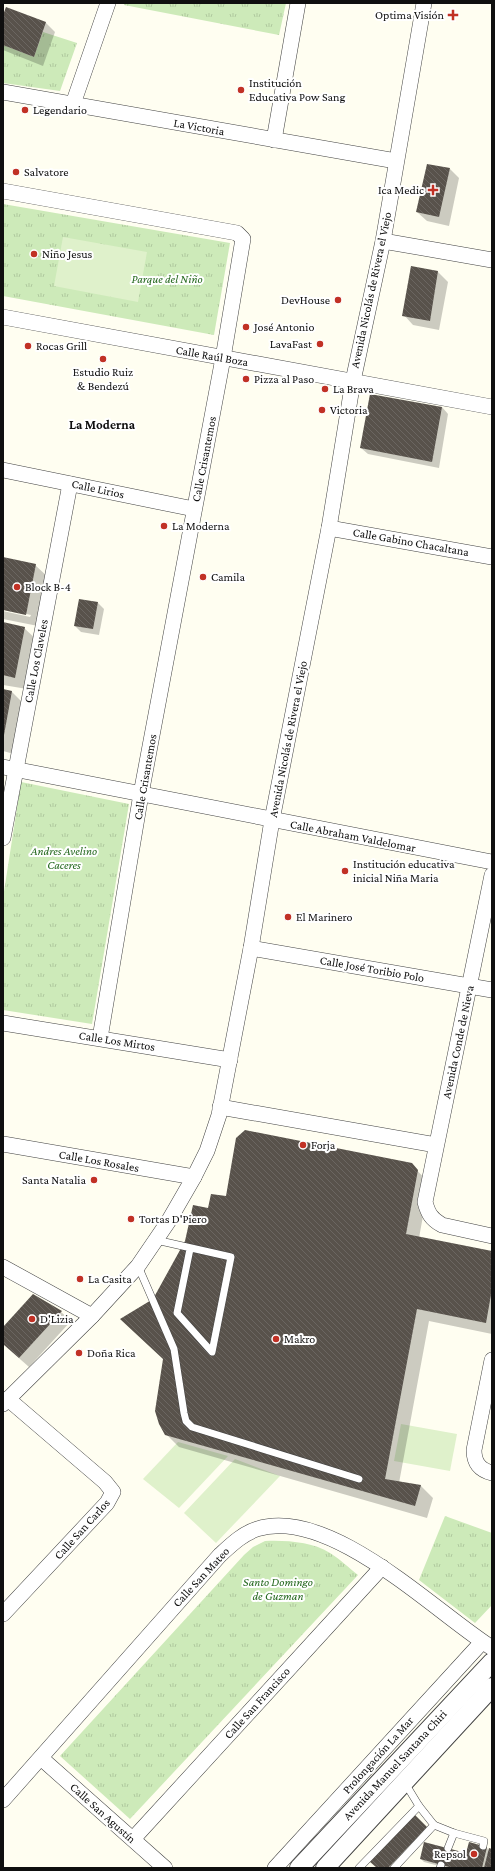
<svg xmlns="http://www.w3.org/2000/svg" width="495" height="1871" font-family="'Crimson Pro',serif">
<defs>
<pattern id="grass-tufts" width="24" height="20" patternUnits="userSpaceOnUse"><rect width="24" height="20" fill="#cdeab9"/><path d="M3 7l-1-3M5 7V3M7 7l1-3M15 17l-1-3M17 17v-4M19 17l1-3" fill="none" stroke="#afc89e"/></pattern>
<pattern id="building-back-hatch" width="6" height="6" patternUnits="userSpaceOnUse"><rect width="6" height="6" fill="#58524b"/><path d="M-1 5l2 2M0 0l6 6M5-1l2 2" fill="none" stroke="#6b6661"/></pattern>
</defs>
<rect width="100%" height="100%" fill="#fffef1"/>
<g fill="url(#grass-tufts)">
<polygon points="125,3 286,3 279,35 124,5"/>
<polygon points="43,32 77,43 60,91 3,83 3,45 34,57"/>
<polygon points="3,204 230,243 214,335 3,296"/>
<polygon points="21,782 129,804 92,1024 3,1010 3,898"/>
<polygon points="445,1516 492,1533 492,1605 475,1623 419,1580"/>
<path d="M 265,1541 C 286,1540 313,1542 330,1553 C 340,1559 349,1568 358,1575 L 130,1819 L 60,1756 L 244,1555 L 253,1547 Z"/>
</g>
<g fill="#dff1cb">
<polygon points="63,237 147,252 138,302 54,286"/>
<polygon points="401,1424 457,1434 450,1471 394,1461"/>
<polygon points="178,1442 228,1456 179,1508 143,1479"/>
<polygon points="235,1459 280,1476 216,1543 184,1513"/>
</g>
<g fill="#0003">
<polygon points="6,8 46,23 55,32 43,66 3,50 3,18"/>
<polygon points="450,169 459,178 449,226 427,221 417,212"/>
<polygon points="412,267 438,272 448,282 439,330 413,325 404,315"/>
<polygon points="442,407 448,414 439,468 368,454 361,448"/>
<polygon points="3,558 35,565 48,577 38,626 3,619 3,611 30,617 31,615 3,609"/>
<polygon points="98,603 104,609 99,635 81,632 75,626"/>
<polygon points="3,623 24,628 37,640 27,689 3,685"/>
<polygon points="3,690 12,692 24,704 14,754 3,751"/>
<polygon points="411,1164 429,1183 419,1238 492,1252 492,1334 429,1321 399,1483 421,1486 433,1498 427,1518 179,1447 166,1434 164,1360 153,1300 209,1209 227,1197"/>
<polygon points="61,1312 71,1321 29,1367 3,1344 3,1329"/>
<polygon points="414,1815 429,1830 394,1868 378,1868"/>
<polygon points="487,1848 489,1851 492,1850 492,1868 447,1868 424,1862 421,1859 467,1855"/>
</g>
<g fill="url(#building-back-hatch)">
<polygon points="6,7 46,22 34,57 3,45 3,15"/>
<polygon points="427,164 450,168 439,217 416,212"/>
<polygon points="411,266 438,271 430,321 402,316"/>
<polygon points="370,394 442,407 432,462 360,448"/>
<polygon points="3,557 36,564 26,615 3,610"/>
<polygon points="79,599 98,602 93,629 74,626"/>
<polygon points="3,622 25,627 15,678 3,675"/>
<polygon points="3,689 12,691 4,735 3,735"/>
<polygon points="245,1130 412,1163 418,1170 406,1234 492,1251 492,1289 486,1323 417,1309 385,1479 421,1485 415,1506 165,1435 159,1424 155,1411 163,1359 120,1319 153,1299 185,1241 193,1205 208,1208 211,1194 226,1196 236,1138"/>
<polygon points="33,1294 62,1311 19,1358 3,1344 3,1327"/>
<polygon points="414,1814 427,1827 388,1868 377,1868 369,1861"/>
<polygon points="424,1842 466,1853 469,1842 487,1847 482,1868 453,1868 420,1859"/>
<polygon points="489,1848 492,1849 492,1868 484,1868"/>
</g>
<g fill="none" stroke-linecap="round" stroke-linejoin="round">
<g stroke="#424242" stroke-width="8">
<g id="service">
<polyline points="156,1240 231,1257 212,1352 177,1313 190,1249"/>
<polyline points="138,1266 174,1349 184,1413 186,1421 192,1427 359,1479"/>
<polyline points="434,1825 454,1833 484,1841 483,1846"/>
<polyline points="448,1848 454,1833"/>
<polyline points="359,1868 419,1806 405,1783"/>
<polyline points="394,1868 434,1825 419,1806"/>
<polyline points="440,1868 441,1865"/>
</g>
</g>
<g stroke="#424242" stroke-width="16">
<g id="minor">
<polyline points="3,92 396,161"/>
<polyline points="73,104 108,3"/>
<polyline points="274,140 298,3"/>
<polyline points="3,191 237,233 243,239 223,358 141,794 100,1038"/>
<polyline points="383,241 492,260"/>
<polyline points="3,317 492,407"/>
<polyline points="3,470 194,509"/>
<polyline points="329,528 492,557"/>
<polyline points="3,767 492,862"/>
<polyline points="3,838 70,484"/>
<path d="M 492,875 L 425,1202 C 428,1213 431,1219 442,1225 L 492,1236"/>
<polyline points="251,948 492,990"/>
<polyline points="3,1023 230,1060"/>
<polyline points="220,1107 436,1145"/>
<polyline points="3,1144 194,1177"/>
<polyline points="3,1267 92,1316"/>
<path d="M 492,1360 L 474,1450 C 474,1463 480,1470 492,1473"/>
<polyline points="3,1404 92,1316 138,1266 168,1222 194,1177 207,1151 219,1115 251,948 272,820 329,528 353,381 383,241 424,3"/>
<polyline points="3,1614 107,1503 113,1492 105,1482 8,1399"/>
<polyline points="41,1758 165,1868"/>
<path d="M 3,1800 L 220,1555 C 231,1545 242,1534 257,1529 C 330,1506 435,1612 492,1648"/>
<polyline points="133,1839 382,1567"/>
<polyline points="275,1868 482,1642"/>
</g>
</g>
<g stroke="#424242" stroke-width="20">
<g id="tertiary">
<polyline points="299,1868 492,1662"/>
<polyline points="325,1868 492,1687"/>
</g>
</g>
<use href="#service" stroke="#fff" stroke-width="7"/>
<use href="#minor" stroke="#fff" stroke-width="15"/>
<use href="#tertiary" stroke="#fff" stroke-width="18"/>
</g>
<g fill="#c13125" stroke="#fff" stroke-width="1.5">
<path d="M451 9h4v4h4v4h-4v4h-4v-4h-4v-4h4z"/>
<circle cx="241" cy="90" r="4"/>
<circle cx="25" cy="110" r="4"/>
<circle cx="16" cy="172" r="4"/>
<path d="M431 184h4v4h4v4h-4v4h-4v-4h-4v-4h4z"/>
<circle cx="34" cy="254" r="4"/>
<circle cx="338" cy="300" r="4"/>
<circle cx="246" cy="327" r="4"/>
<circle cx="320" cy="344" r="4"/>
<circle cx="28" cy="346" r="4"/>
<circle cx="103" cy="359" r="4"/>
<circle cx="246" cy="379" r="4"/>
<circle cx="325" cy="389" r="4"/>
<circle cx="322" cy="410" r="4"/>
<circle cx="164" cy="526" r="4"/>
<circle cx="203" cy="577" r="4"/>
<circle cx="17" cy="587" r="4"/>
<circle cx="345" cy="871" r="4"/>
<circle cx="288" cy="917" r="4"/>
<circle cx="303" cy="1145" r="4"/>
<circle cx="94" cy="1180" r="4"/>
<circle cx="131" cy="1219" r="4"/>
<circle cx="80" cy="1279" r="4"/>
<circle cx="32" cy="1319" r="4"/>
<circle cx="276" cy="1339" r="4"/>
<circle cx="79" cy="1353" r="4"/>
<circle cx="474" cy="1854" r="4"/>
</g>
<g text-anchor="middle" stroke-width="4" stroke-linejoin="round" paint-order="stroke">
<g font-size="12" fill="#0f0f0f" stroke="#fff" text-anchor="start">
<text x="444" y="19" text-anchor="end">Optima Visión</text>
<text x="249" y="87">Institución<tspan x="249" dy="14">Educativa Pow Sang</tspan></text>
<text x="33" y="114">Legendario</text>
<text x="24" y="176">Salvatore</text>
<text x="424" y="194" text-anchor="end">Ica Medic</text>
<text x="42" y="258">Niño Jesus</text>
<text x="330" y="304" text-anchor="end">DevHouse</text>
<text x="254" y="331">José Antonio</text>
<text x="312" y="348" text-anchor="end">LavaFast</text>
<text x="36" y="350">Rocas Grill</text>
<text x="103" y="376" text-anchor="middle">Estudio Ruiz<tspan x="103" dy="14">&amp; Bendezú</tspan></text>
<text x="254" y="383">Pizza al Paso</text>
<text x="333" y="393">La Brava</text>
<text x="330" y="414">Victoria</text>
<text x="172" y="530">La Moderna</text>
<text x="211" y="581">Camila</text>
<text x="25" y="591">Block B-4</text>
<text x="353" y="868">Institución educativa<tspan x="353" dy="14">inicial Niña Maria</tspan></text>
<text x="296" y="921">El Marinero</text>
<text x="311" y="1149">Forja</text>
<text x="86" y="1184" text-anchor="end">Santa Natalia</text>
<text x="139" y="1223">Tortas D'Piero</text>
<text x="88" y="1283">La Casita</text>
<text x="40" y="1323">D'Lizia</text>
<text x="284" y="1343">Makro</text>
<text x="87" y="1357">Doña Rica</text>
<text x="466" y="1858" text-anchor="end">Repsol</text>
</g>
<g font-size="12" fill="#0f0f0f" stroke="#fff">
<text transform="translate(199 127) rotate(10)" y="4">La Victoria</text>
<text transform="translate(371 290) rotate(-78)" y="4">Avenida Nicolás de Rivera el Viejo</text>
<text transform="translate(212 356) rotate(10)" y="4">Calle Raúl Boza</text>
<text transform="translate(204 459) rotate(-79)" y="4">Calle Crisantemos</text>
<text transform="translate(98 489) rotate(12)" y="4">Calle Lirios</text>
<text transform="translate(411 542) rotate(10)" y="4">Calle Gabino Chacaltana</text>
<text transform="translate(36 661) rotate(-79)" y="4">Calle Los Claveles</text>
<text transform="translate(288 739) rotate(-79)" y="4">Avenida Nicolás de Rivera el Viejo</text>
<text transform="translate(145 777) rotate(-80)" y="4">Calle Crisantemos</text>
<text transform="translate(353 836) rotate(11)" y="4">Calle Abraham Valdelomar</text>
<text transform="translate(372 969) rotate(10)" y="4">Calle José Toribio Polo</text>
<text transform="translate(117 1041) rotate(9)" y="4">Calle Los Mirtos</text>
<text transform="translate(458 1042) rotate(-78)" y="4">Avenida Conde de Nieva</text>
<text transform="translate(99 1161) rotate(10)" y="4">Calle Los Rosales</text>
<text transform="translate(82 1529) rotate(-48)" y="4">Calle San Carlos</text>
<text transform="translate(201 1577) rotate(-47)" y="4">Calle San Mateo</text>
<text transform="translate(257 1703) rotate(-48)" y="4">Calle San Francisco</text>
<text transform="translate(378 1755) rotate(-48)" y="4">Prolongación La Mar</text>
<text transform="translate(395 1765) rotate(-47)" y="4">Avenida Manuel Santana Chiri</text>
<text transform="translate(103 1813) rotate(42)" y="4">Calle San Agustín</text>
</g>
<g font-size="12" font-style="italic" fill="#24681e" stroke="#fff">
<text x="167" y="283">Parque del Niño</text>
<text x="64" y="855">Andres Avelino<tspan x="64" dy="14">Caceres</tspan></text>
<text x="278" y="1586">Santo Domingo<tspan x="278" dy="14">de Guzman</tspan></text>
</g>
<g font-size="13" font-weight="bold" fill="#0f0f0f" stroke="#fff">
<text x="102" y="429">La Moderna</text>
</g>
</g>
<rect width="495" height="1871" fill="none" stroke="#0f0f0f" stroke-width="8"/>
</svg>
